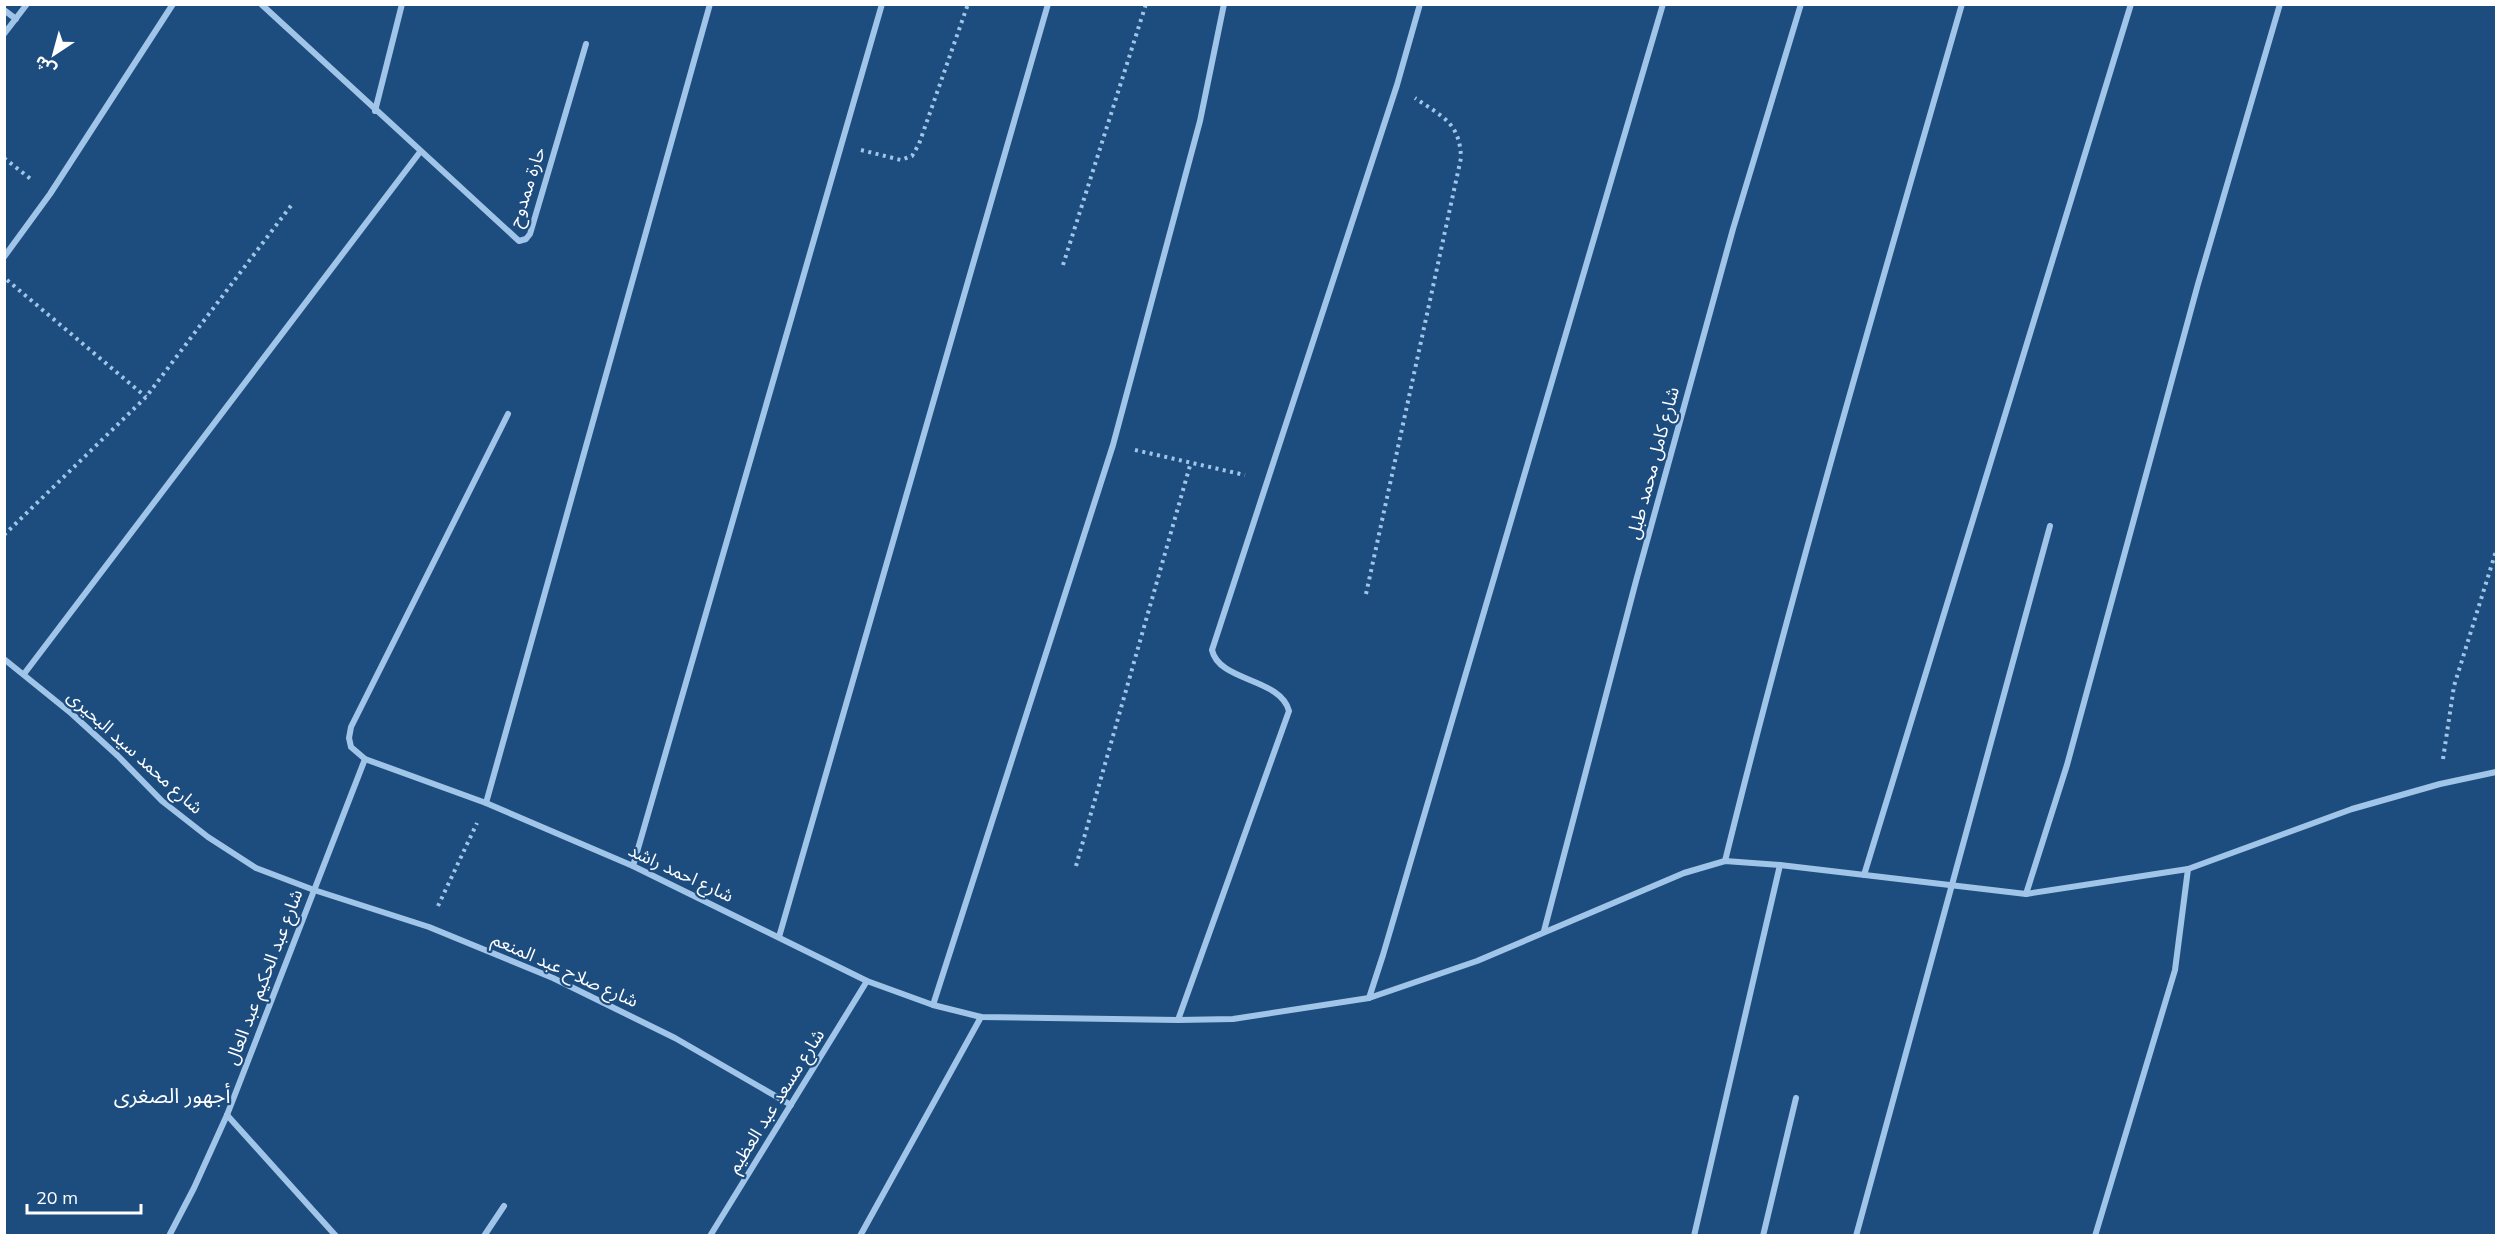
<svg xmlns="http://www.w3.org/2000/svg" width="2501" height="1240" font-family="Mulish,'Noto Sans Arabic',sans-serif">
<rect width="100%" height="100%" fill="#1d4d7f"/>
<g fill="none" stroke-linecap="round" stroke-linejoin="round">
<g stroke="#a0c5e8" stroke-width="4" stroke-dasharray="3 4.5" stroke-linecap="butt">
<polyline points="861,150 901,160 912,156 919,144 968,4"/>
<polyline points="4,158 32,180"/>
<polyline points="1063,265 1146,4"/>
<polyline points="7,280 146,397"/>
<polyline points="1135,450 1245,475"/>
<polyline points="4,535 146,397 293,203"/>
<path d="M 1366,594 L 1461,158 C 1460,122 1441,116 1415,98"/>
<polyline points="2443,759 2454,686 2496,551"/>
<polyline points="1076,866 1191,462"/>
<polyline points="438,906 477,823"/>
</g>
<g stroke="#a0c5e8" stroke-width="6">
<polyline points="261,4 519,241 526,239 530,234 586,44"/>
<polyline points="4,10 16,19"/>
<polyline points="4,34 27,4"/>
<polyline points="375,111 402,4"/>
<polyline points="4,257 50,194 173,4"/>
<polyline points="508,414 351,727 349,738 351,747 365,759 486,803 633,866 867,981 933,1005 981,1017 1178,1020 1233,1019 1369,998 1477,961 1684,873 1725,861 1780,865 2026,894 2188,869 2352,809 2440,784 2496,772"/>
<polyline points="4,659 72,714 118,756 162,801 208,837 256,868 314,890 429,927 553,978 675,1038 791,1105"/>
<polyline points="24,674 420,152"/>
<polyline points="486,803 710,4"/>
<path d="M 1725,861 C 1796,573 1880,289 1962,4"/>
<polyline points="633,866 882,4"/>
<polyline points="1864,875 2131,4"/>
<polyline points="2026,894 2067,765 2198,284 2280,4"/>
<polyline points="1544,931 1636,581 1733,229 1801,4"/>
<polyline points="779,937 1048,4"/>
<polyline points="1369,998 1383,955 1663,4"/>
<polyline points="933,1005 1113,445 1200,121 1224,4"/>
<path d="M 1178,1020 L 1289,711 C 1281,678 1219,682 1212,650 L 1397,85 L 1420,4"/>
<polyline points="227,1115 336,1236"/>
<polyline points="169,1236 194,1188 227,1115 365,759"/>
<polyline points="484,1236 504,1206"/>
<polyline points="710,1236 867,981"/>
<polyline points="860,1236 981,1017"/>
<polyline points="1694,1236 1780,865"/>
<polyline points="1763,1236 1796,1098"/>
<polyline points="1856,1236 2050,526"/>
<polyline points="2095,1236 2175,970 2188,869"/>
</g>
</g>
<g text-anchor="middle" stroke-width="4.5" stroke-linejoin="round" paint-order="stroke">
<g font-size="18" fill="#fff" stroke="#1d4d7f">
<text transform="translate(527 187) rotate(-72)" y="6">حارة ممدوح</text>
<text transform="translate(1653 463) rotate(-75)" y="6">شارع كامل محمد طبل</text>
<text transform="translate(135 752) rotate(42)" y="6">شارع محمد سيد البحيرى</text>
<text transform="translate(681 873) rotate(25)" y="6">شارع احمد راشد</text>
<text transform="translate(565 970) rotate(24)" y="6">شارع صلاح عبد المنعم</text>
<text transform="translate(264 977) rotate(-69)" y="6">شارع عبد الحكيم عبد العال</text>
<text transform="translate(776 1101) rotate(-58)" y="6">شارع مسعد عبد العظيم</text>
</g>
<g font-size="21" fill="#fff" stroke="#1d4d7f">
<text x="172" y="1103">أجهور الصغرى</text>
</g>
</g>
<rect width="2501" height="1240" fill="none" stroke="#ffffff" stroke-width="12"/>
<g transform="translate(54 54) rotate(216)" stroke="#1d4d7f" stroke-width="4.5" paint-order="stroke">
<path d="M0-4.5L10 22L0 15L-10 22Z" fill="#ffffff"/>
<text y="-9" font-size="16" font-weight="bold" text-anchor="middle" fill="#ffffff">ش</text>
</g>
<path d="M27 1204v9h114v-9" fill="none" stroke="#ffffff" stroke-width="3"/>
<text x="36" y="1204" font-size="18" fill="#ffffff" stroke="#1d4d7f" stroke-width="4.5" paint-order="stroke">20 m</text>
</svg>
